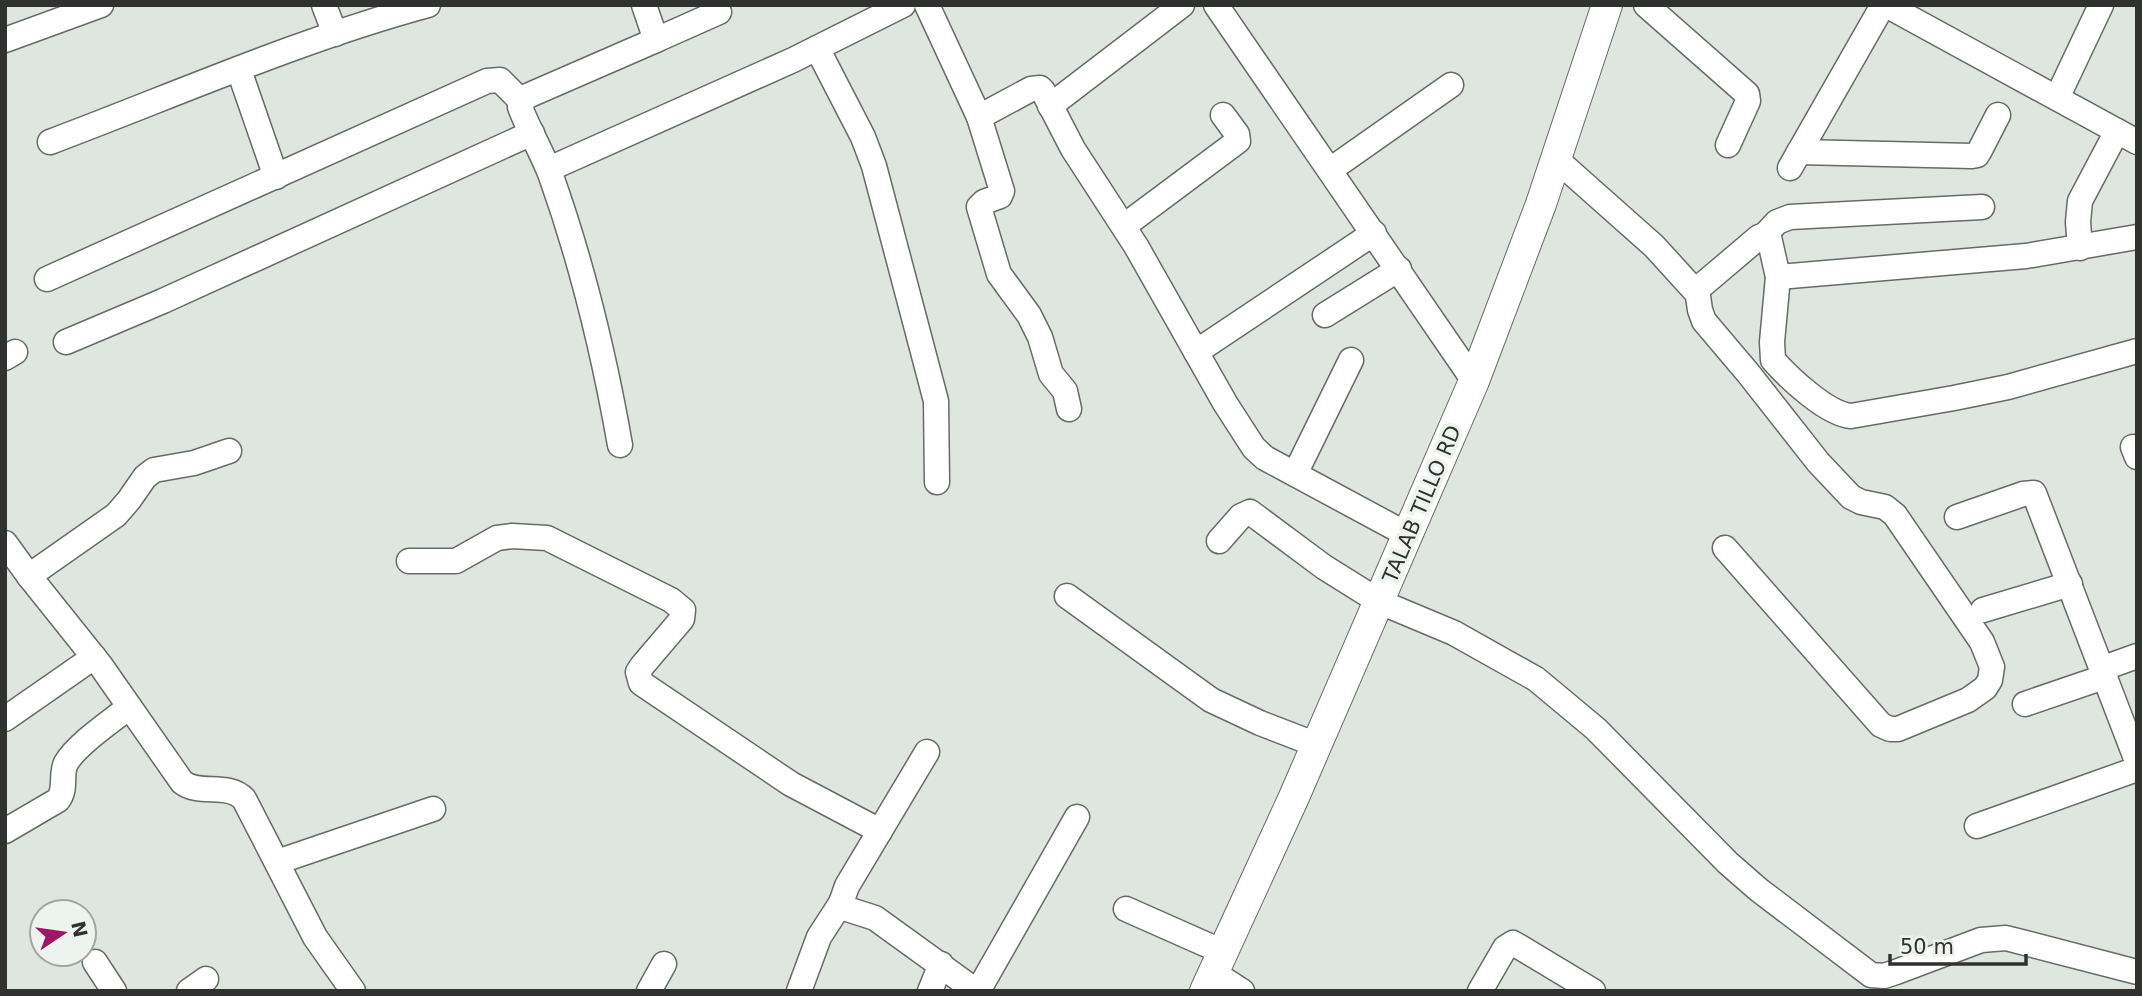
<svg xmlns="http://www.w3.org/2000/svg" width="2142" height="996" font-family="'DejaVu Sans',sans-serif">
<rect width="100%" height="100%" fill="#dfe6e0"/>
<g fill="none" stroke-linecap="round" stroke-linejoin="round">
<g stroke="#666b66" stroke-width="27">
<g id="minor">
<polyline points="324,5 335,34"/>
<polyline points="927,5 979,117 1031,89 1040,88 1043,91 1073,149 1136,246 1225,403 1254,448 1265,458 1408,535"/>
<polyline points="1216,5 1474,381"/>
<polyline points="1646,5 1747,94 1748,101 1728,145"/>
<polyline points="1886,5 2137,142"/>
<polyline points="5,40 101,5"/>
<polyline points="656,40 719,12"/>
<polyline points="817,48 863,137 874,166 936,401 937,482"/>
<polyline points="239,70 276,177"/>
<polyline points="2057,98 2101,5"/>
<polyline points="1050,106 1182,5"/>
<polyline points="979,117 1002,191 1000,196 984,202 979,207 999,274 1029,315 1040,337 1051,374 1065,391 1069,409"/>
<path d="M 50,142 C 175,95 299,40 428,5"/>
<polyline points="1799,152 1972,156 1977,155 1980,150 1998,115"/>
<path d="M 1556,159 L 1654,246 L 1694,290 L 1700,287 L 1759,237 L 1765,235 L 1769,237 L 1778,277 L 1772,342 L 1773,360 C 1789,378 1827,414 1851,416 L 1954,398 L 2008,387 L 2137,351"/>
<polyline points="1790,168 1883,5"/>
<polyline points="549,169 793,60 903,5"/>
<polyline points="1330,170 1451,85"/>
<polyline points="1124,226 1238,141 1237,134 1223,115"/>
<polyline points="1765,235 1777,222 1790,217 1982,207"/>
<polyline points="2080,248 2078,222 2080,201 2117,131"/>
<polyline points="1778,277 2026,256 2137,237"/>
<polyline points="47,279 487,81 500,80 521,101"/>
<polyline points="1697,289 1700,310 1704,321 1748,373 1818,462 1851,497 1861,502 1885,507 1895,515 1982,642 1992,667 1990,680 1985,688 1968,700 1898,729 1890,729 1881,725 1725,548"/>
<polyline points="1325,315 1399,269"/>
<polyline points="66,342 163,301 532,133"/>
<polyline points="1196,352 1374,233"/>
<polyline points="5,358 15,352"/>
<path d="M 620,445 C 604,354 582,263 551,176 C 542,152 529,131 520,107 L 525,97 L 656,40 L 644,5"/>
<polyline points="2133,447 2137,457"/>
<polyline points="1295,474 1351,360"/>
<polyline points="1957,517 2023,494 2034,493 2137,761"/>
<polyline points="1219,541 1241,516 1250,512 1324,567 1380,602 1454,633 1536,679 1596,729 1728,863 1759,890 1871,975 1884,976 1896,972 1981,940 2006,938 2137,972"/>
<path d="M 5,543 L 29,576 L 101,666 L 182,782 C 199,796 228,782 244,799 L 315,937 L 353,991"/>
<polyline points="409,561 456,561 497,538 512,536 547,538 671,600 683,610 682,619 642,666 638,672 641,683 791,784 880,831"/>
<polyline points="29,576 116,515 129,500 145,477 154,470 194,463 229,451"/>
<polyline points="1067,596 1211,700 1260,723 1317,745"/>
<polyline points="1983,610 2070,584"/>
<polyline points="2101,669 2137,656"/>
<polyline points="2025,704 2104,677"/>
<polyline points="5,719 94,657"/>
<polyline points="927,752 847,886 841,903 847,909 875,918 976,991"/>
<polyline points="1977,826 2137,769"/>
<path d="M 5,831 L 58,800 C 67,788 60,775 66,763 C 77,744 112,721 129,707"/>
<polyline points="277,862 433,809"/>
<polyline points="1126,909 1223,952"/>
<polyline points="95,962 114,991"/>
<polyline points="1214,973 1242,991"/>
<polyline points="189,991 206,979"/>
<polyline points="649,991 664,964"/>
<polyline points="799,991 819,937 841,903"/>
<polyline points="930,991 941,964"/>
<polyline points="978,991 1077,817"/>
<polyline points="1480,991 1505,948 1513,943 1593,991"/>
</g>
</g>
<g stroke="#666b66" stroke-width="32">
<polyline id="major" points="1205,991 1294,797 1474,381 1541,204 1607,5"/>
</g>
<use href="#minor" stroke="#fff" stroke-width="24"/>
<use href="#major" stroke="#fff" stroke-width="30"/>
</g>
<g text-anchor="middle" stroke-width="7" stroke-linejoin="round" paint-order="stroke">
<g font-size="21" fill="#303230" stroke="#edf3ed">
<text transform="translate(1422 504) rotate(-67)" y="7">TALAB TILLO RD</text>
</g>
</g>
<rect width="2142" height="996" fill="none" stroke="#303230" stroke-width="14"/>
<g transform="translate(63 933) rotate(77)"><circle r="33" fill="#edf3ed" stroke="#a1a6a1" stroke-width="2"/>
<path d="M0-5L12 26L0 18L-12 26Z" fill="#9f1664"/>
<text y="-10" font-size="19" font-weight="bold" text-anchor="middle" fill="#303230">N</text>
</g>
<path d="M1890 954v10h136v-10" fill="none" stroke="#303230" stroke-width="3.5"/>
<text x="1900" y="954" font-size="21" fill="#303230" stroke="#edf3ed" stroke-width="5" paint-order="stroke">50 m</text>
</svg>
